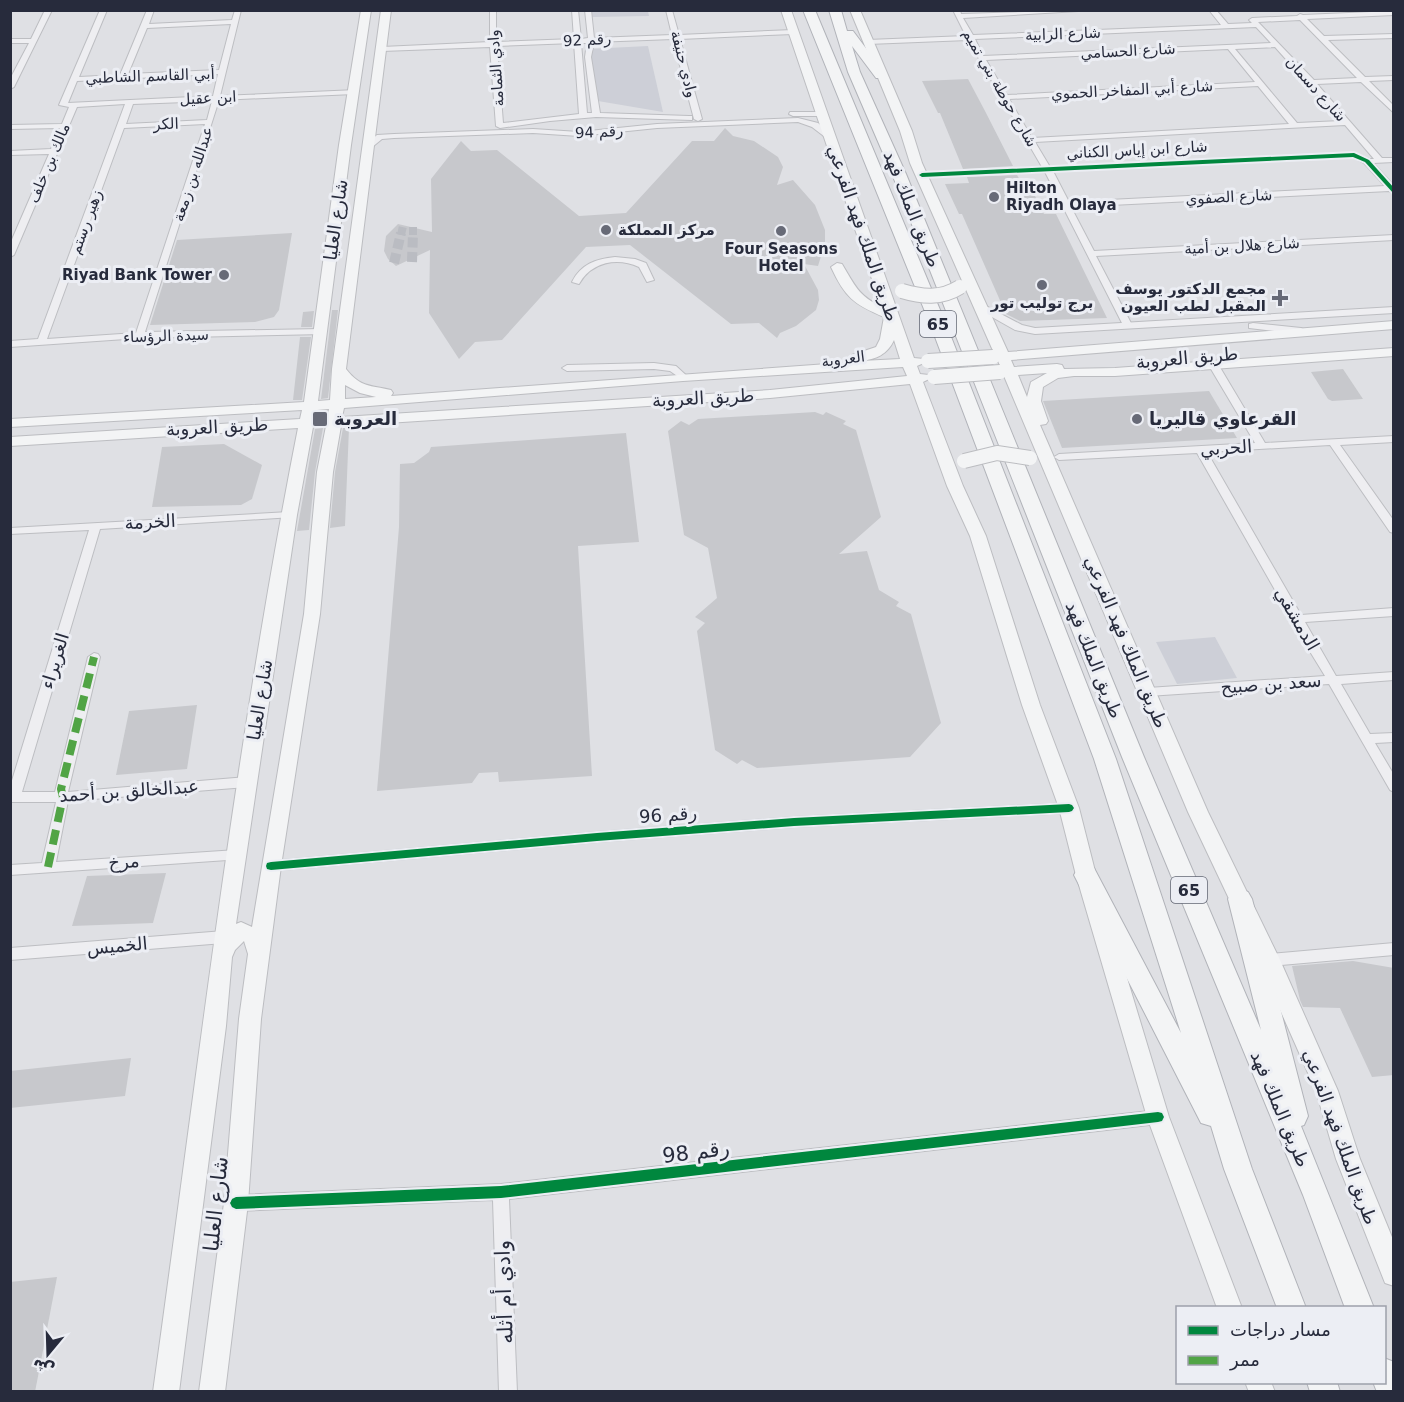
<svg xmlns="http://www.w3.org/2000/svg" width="1404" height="1402" font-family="'DejaVu Sans','Noto Naskh Arabic',sans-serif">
<rect width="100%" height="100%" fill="#dfe0e4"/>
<g fill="#cdcfd7">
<polygon points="591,11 648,11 649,16 592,17"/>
<polygon points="648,46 663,112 592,100 588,49"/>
<polygon points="1215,637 1237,678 1177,684 1156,642"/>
</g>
<g fill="#c7c8cc">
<polygon points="968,79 985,111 1013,166 963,169 940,113 938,113 922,81"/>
<polygon points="725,128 733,136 754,141 778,157 783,167 777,185 793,180 815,205 825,230 825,243 818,266 804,264 818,290 819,300 816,310 796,326 780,333 777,338 759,323 731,324 630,245 586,247 502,340 475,342 459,359 429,313 430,250 396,266 388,259 384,251 386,236 398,224 432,232 431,179 461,141 471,151 497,150 579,216 626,213 692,141 714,141"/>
<polygon points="1017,175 1020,180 1027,180 1044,214 1056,214 1107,318 1020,321 1006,314 962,214 959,214 945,184 969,183 967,177"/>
<polygon points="292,233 279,310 274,317 255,322 150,325 177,240"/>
<polygon points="332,310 338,310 328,398 321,399"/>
<polygon points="314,311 312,327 301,327 303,312"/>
<polygon points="300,337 311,337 302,400 293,400"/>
<polygon points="1343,369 1363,399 1332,401 1328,399 1311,372"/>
<polygon points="1209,391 1237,438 1062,448 1043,401"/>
<polygon points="815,412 823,415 826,412 846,421 843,424 856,430 881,517 839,554 867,551 879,590 899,602 896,606 911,614 941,723 910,757 757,768 742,760 737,764 715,750 697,631 705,623 695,617 717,598 708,548 684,535 668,431 681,421 689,425 698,419"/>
<polygon points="323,428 315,472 309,530 297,531 315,429"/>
<polygon points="343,428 349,428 345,526 330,528 335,472"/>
<polygon points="626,433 639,542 578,546 592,776 499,782 498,772 479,773 472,783 377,791 399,527 400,464 414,463 429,452 431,447"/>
<polygon points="224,444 262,465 252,499 241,505 152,507 162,447"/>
<polygon points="197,705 187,769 116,775 129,711"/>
<polygon points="166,873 153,923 72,926 87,876"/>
<polygon points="1353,961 1394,968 1394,1075 1372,1077 1340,1008 1303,1007 1300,1000 1292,966"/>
<polygon points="131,1058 125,1096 10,1108 10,1071"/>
<polygon points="57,1277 35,1392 10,1392 10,1282"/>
</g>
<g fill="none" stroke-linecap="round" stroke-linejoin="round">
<g stroke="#babcc2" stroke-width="8" stroke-dasharray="8 4" stroke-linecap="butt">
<polyline points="401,235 403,226"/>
<polyline points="413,235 413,224"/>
</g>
<g stroke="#babcc2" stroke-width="10" stroke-dasharray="10 4.5" stroke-linecap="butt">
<polyline points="412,262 413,233"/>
<polyline points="394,263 401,233"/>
</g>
<g stroke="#bdbec2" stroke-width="2">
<g id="minor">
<polygon points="45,10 52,10 14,87 10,89 10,79 29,43 10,43 10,39 31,39"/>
<path d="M 100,10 L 107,10 L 79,77 L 120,75 L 147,10 L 154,10 L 149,24 L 232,20 L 235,10 L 241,10 L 220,96 L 357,90 L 358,92 L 354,94 L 219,100 L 145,332 L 321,329 L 324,330 L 324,334 L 140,338 L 10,347 L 10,341 L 38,339 L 125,104 L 77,107 L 14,255 L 10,257 L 10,244 L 49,154 L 10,155 L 10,151 L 51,149 L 60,128 L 10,129 L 10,125 L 62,124 L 69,107 L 59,105 ZM 231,24 L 219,70 L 128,74 L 147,28 ZM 218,74 L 213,96 L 68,103 L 77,81 ZM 212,101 L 207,120 L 126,124 L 133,104 ZM 205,124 L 136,333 L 47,339 L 124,128 Z"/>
<path d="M 490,10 L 496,10 L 496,42 L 574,39 L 572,10 L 578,10 L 581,39 L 588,38 L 585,10 L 591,10 L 594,38 L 672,35 L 666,10 L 672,10 L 679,35 L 793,30 L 796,32 L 793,34 L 680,39 L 702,119 L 698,121 L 694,119 L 673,39 L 594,42 L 591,57 L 600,113 L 689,116 L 692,116 L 692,120 L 596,117 L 550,121 L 500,128 L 496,126 L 490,47 L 382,51 L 379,49 L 382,47 L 490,42 ZM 574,43 L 579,114 L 503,123 L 497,46 ZM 581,43 L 587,43 L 585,57 L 592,113 L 587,113 Z"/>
<path d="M 953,10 L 960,10 L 961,14 L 1095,10 L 963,18 L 973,35 L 1221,25 L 1209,10 L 1216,10 L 1228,24 L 1252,23 L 1249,20 L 1252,18 L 1297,16 L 1300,14 L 1303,15 L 1394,11 L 1394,15 L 1307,19 L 1324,36 L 1394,34 L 1394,38 L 1328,40 L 1365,77 L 1394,76 L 1394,80 L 1369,81 L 1394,106 L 1394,113 L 1361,82 L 1317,84 L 1382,158 L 1394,158 L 1394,162 L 1373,163 L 1394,186 L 1394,194 L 1389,191 L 1071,207 L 1094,251 L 1394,235 L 1394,240 L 1096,256 L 1132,325 L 1127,328 L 1124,327 L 1063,207 L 1060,205 L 1061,203 L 1045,172 L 922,177 L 918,175 L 922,173 L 1042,167 L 968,40 L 868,44 L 865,42 L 868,40 L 966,36 ZM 1300,20 L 1357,78 L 1314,80 L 1258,22 ZM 1256,27 L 1271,43 L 983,56 L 975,39 ZM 1275,47 L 1341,121 L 1297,123 L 1235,49 ZM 1228,49 L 1255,82 L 1007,95 L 986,60 ZM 1258,86 L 1289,124 L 1032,138 L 1009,99 ZM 1345,125 L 1374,159 L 1369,159 L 1354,153 L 1050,167 L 1035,142 ZM 1353,157 L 1364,163 L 1385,186 L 1069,202 L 1053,171 Z"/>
<polygon points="790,112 822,112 826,114 822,116 793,116 789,114"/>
<polygon points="798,118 818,123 832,135 825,137 812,127 798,122 657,128 579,136 533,133 394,138 382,139 371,148 364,146 377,135 394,134 533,129 579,132 657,124"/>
<path d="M 615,257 L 635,259 L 646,263 L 654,280 L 647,282 L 639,267 C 617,257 591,262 579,284 L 572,282 C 581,264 596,259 615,257 Z"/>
<polygon points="1213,361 1218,364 1265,443 1394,436 1394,442 1340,445 1394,521 1394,533 1390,532 1330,445 1207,452 1301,615 1394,608 1394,616 1305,622 1336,676 1394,672 1394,680 1341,684 1370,734 1394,733 1394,742 1375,743 1394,775 1394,792 1390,790 1329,684 1148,696 1142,692 1148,688 1325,676 1290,619 1291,618 1197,453 1059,460 1054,457 1059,454 1255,443 1208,364"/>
<polygon points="654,363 676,366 688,377 683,380 670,371 654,369 567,371 562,368 567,365"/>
<polygon points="289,512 294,515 293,517 100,529 22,792 55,792 88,657 94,653 98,654 100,657 68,792 247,777 251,779 253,782 251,785 247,787 68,801 56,862 237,850 242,851 244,855 242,859 10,875 10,865 42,863 56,802 10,802 10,787 89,530 10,534 10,528"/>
<polygon points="1069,803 1074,805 1075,808 1074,811 1069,813 794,827 597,842 271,871 266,870 264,866 266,862 271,861 597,832 794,817"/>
<polygon points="224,931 229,933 231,937 229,941 224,943 10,960 10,948"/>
<polygon points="1394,943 1394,955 1269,966 1264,964 1262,960 1264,956 1269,954"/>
<polygon points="1158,1110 1163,1112 1166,1117 1163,1122 1158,1124 509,1199 517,1392 499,1392 493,1200 236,1211 230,1208 228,1203 230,1198 236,1195 501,1184"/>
</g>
</g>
<g stroke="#bdbec2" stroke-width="2">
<g id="tertiary">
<polygon points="980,303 1022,325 1035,328 1394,307 1394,313 1035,334 1015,330 976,308 974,306"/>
<polygon points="1253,323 1301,328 1307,331 1301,334 1249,328 1249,324"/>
</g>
</g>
<g stroke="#bcbdc1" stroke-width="2">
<g id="primary">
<path d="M 361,10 L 371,10 L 351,145 L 318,401 L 330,400 L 332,369 L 381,10 L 391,10 L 346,369 C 361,388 370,385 391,390 L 393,393 L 391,396 L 855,362 L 850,358 L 852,355 L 876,347 L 880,339 L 884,317 C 853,304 845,297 831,267 L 837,263 L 842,264 C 854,284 859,297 881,306 L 781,10 L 791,10 L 914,358 L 924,359 L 926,362 L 917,366 L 920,374 L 929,375 L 931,378 L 923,382 L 963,486 L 986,536 L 1040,705 L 1079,808 L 1096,875 L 1169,1117 L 1242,1308 L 1217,1308 L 1147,1117 L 1076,875 L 1059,808 L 1022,705 L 970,536 L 947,486 L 910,384 L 770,398 L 341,426 L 333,472 L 320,614 L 281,866 L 261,1019 L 248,1203 L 225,1392 L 199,1392 L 224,1203 L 239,1019 L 248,954 L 244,941 L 235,950 L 232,957 L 226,1026 L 179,1392 L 153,1392 C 198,1070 235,747 298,428 L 10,446 L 10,437 L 300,419 L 302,410 L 10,427 L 10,419 L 304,402 L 339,145 ZM 894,340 L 900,359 L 861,361 C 876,359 887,355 894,340 ZM 903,367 L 907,376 L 770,390 L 342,417 L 344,408 L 683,381 ZM 345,385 L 360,393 L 376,397 L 345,399 ZM 329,409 L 327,418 L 315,418 L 317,410 ZM 326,426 L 317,472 L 304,614 L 252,927 L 241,922 L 236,924 L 297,515 L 313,427 Z"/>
<path d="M 850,10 L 860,10 L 912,131 L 922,163 L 1008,352 L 1394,321 L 1394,329 L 1011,360 L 1014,367 L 1057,364 L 1062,365 L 1064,369 L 1115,368 L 1394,348 L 1394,356 L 1115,376 L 1074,376 L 1058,378 L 1043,387 L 1041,401 L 1048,421 L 1046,424 L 1040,425 L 1208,812 L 1280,960 L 1338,1091 L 1360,1159 L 1394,1242 L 1394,1286 L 1385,1283 L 1336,1159 L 1316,1091 L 1258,960 L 1188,812 L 1004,376 L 995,375 L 993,372 L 1001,368 L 998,361 L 988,360 L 986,357 L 994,353 L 910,163 L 900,131 ZM 1047,373 L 1031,382 L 1027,397 L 1018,375 Z"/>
<polygon points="1245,1382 1271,1382 1275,1392 1249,1392"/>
</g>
</g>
<g stroke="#b1b3b9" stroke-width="2">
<g id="motorway">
<polygon points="803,10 815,10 948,329 1116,759 1252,1169 1306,1308 1277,1308 1224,1169 1211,1126 1201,1123 1074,875 1078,868 1086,866 1094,868 1181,1033 1094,759 932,329"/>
<polygon points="829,10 841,10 847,31 853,31 886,75 884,78 876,78 852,46 860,72 906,174 1144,757 1261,1030 1228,899 1232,892 1240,889 1248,892 1252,899 1308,1116 1304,1125 1301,1126 1374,1308 1345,1308 1303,1195 1122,757 892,174 848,72"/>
<polygon points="1384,1358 1394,1362 1394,1392 1377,1392 1373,1382 1384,1382"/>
<polygon points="1307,1382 1337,1382 1340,1392 1310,1392"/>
</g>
</g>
<use href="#minor" fill="#eeeef1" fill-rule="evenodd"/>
<use href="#tertiary" fill="#eeeef1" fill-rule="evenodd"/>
<use href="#primary" fill="#f3f4f5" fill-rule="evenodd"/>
<use href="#motorway" fill="#f3f4f5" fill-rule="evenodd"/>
<g stroke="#bcbdc1" stroke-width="16" stroke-linecap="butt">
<g id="primary-bridge">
<path d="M 902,291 C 922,297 941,299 960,287"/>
<polyline points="928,361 993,357"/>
<polyline points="934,377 1000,372"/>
<polyline points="964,461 997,453 1030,458"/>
</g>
</g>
<use href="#primary-bridge" stroke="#f3f4f5" stroke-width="14"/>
<polyline stroke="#51a445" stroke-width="8" stroke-dasharray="15 8" stroke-linecap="butt" points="48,867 63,797 61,789 94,657"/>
<g stroke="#eceef4" stroke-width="4">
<g id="cycleway">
<polygon points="1354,153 1369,160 1394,188 1394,194 1365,162 1353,157 922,177 919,175 922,173"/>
<polygon points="1069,804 1072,805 1074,808 1072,811 1069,812 794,826 597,841 271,870 267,869 266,866 267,863 271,862 597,833 794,818"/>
<polygon points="1158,1112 1162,1113 1164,1117 1162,1121 1158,1122 501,1198 236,1209 232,1207 230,1203 232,1199 236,1197 501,1186"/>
</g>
</g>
<use href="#cycleway" fill="#00873e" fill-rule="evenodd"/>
</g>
<g fill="#676a77" stroke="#eceef4" stroke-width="2">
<circle cx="994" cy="197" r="6"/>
<circle cx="606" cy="230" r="6"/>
<circle cx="781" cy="231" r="6"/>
<circle cx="224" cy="275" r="6"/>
<circle cx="1042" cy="285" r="6"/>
<path d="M1277 289h6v6h6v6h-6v6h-6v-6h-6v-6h6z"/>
<rect x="312" y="411" width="16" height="16" rx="3"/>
<circle cx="1137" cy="419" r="6"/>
</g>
<g text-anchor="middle" stroke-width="6" stroke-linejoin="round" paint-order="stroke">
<g font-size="15" fill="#272b3c" stroke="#eceef4">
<text transform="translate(1063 34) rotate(-2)" y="5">شارع الرابية</text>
<text transform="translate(587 40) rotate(-3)" y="5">رقم 92</text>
<text transform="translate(1128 51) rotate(-3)" y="5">شارع الحسامي</text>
<text transform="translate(684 64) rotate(76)" y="5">وادي حنيفة</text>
<text transform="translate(496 68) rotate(-94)" y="5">وادي الثمامة</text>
<text transform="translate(150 76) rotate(-2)" y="5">أبي القاسم الشاطبي</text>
<text transform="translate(1000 88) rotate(60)" y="5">شارع حوطة بني تميم</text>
<text transform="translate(1316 89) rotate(48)" y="5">شارع دسمان</text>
<text transform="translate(1132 90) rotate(-3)" y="5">شارع أبي المفاخر الحموي</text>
<text transform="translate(208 98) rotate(-3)" y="5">ابن عقيل</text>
<text transform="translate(166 124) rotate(-2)" y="5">الكر</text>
<text transform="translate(599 132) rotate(-3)" y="5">رقم 94</text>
<text transform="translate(1137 150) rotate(-3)" y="5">شارع ابن إياس الكناني</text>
<text transform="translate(49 163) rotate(-67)" y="5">مالك بن خلف</text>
<text transform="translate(193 174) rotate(-72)" y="5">عبدالله بن زمعة</text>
<text transform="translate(1229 197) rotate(-3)" y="5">شارع الصفوي</text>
<text transform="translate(86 222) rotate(-70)" y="5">زهير رستم</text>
<text transform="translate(1242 246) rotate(-3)" y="5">شارع هلال بن أمية</text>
<text transform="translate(166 336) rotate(-2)" y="5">سيدة الرؤساء</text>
<text transform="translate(843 359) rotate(-7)" y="5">العروبة</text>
</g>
<g font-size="15" font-weight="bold" fill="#272b3c" stroke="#eceef4" text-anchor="start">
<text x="1006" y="193">Hilton<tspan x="1006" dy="17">Riyadh Olaya</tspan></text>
<text x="618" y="235">مركز المملكة</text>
<text x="781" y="254" text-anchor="middle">Four Seasons<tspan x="781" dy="17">Hotel</tspan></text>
<text x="212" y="280" text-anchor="end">Riyad Bank Tower</text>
<text x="1266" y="294" text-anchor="end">مجمع الدكتور يوسف<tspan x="1266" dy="17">المقبل لطب العيون</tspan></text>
<text x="1042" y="308" text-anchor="middle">برج توليب تور</text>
</g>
<g fill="#eceef4" stroke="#626673" stroke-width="1.5">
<rect x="920" y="311" width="36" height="26" rx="4.5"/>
<rect x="1171" y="877" width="36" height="26" rx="4.5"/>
</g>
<g font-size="16" font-weight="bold" fill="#272b3c">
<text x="938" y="330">65</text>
<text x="1189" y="896">65</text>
</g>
<g font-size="18" fill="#272b3c" stroke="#eceef4">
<text transform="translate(912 209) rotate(68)" y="6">طريق الملك فهد</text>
<text transform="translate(336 220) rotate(-82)" y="6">شارع العليا</text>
<text transform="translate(863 233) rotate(71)" y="6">طريق الملك فهد الفرعي</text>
<text transform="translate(1187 358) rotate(-5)" y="6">طريق العروبة</text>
<text transform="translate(703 398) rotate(-3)" y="6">طريق العروبة</text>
<text transform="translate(217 427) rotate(-3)" y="6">طريق العروبة</text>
<text transform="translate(1226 448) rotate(-4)" y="6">الحربي</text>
<text transform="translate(150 522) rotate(-3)" y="6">الخرمة</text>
<text transform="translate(1297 619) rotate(60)" y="6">الدمشقي</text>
<text transform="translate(1126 642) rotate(67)" y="6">طريق الملك فهد الفرعي</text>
<text transform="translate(1094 660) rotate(68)" y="6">طريق الملك فهد</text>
<text transform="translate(55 661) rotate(-73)" y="6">الغريراء</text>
<text transform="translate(1271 684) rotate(-4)" y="6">سعد بن صبيح</text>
<text transform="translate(260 700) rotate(-81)" y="6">شارع العليا</text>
<text transform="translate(129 791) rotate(-4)" y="6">عبدالخالق بن أحمد</text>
<text transform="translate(668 815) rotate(-4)" y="6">رقم 96</text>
<text transform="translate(124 862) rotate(-4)" y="6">مرخ</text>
<text transform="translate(117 946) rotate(-5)" y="6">الخميس</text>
<text transform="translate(1280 1109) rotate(67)" y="6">طريق الملك فهد</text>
<text transform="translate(1340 1137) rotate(70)" y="6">طريق الملك فهد الفرعي</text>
</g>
<g font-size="18" font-weight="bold" fill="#272b3c" stroke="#eceef4" text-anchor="start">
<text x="334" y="425">العروبة</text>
<text x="1149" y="425">القرعاوي قاليريا</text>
</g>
<g font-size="21" fill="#272b3c" stroke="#eceef4">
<text transform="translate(696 1152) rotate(-7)" y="7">رقم 98</text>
<text transform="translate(216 1204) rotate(-84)" y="7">شارع العليا</text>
<text transform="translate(504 1292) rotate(-92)" y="7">وادي أم أثله</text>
</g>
</g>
<rect width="1404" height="1402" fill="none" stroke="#272b3c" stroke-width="24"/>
<rect x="1176" y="1306" width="210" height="78" fill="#eceef4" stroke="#9da0aa" stroke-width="1.5"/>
<rect x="1188" y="1326" width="30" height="9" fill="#00873e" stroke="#9da0aa" stroke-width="1.5"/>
<text x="1230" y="1336" font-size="18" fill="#272b3c">مسار دراجات</text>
<rect x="1188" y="1356" width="30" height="9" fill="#51a445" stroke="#9da0aa" stroke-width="1.5"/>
<text x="1230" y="1366" font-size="18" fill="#272b3c">ممر</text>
<g transform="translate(48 1354) rotate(199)" stroke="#eceef4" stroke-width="4.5" paint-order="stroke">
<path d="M0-4.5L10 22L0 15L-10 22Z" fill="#272b3c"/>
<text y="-9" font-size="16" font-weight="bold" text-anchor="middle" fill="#272b3c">ش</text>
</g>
</svg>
